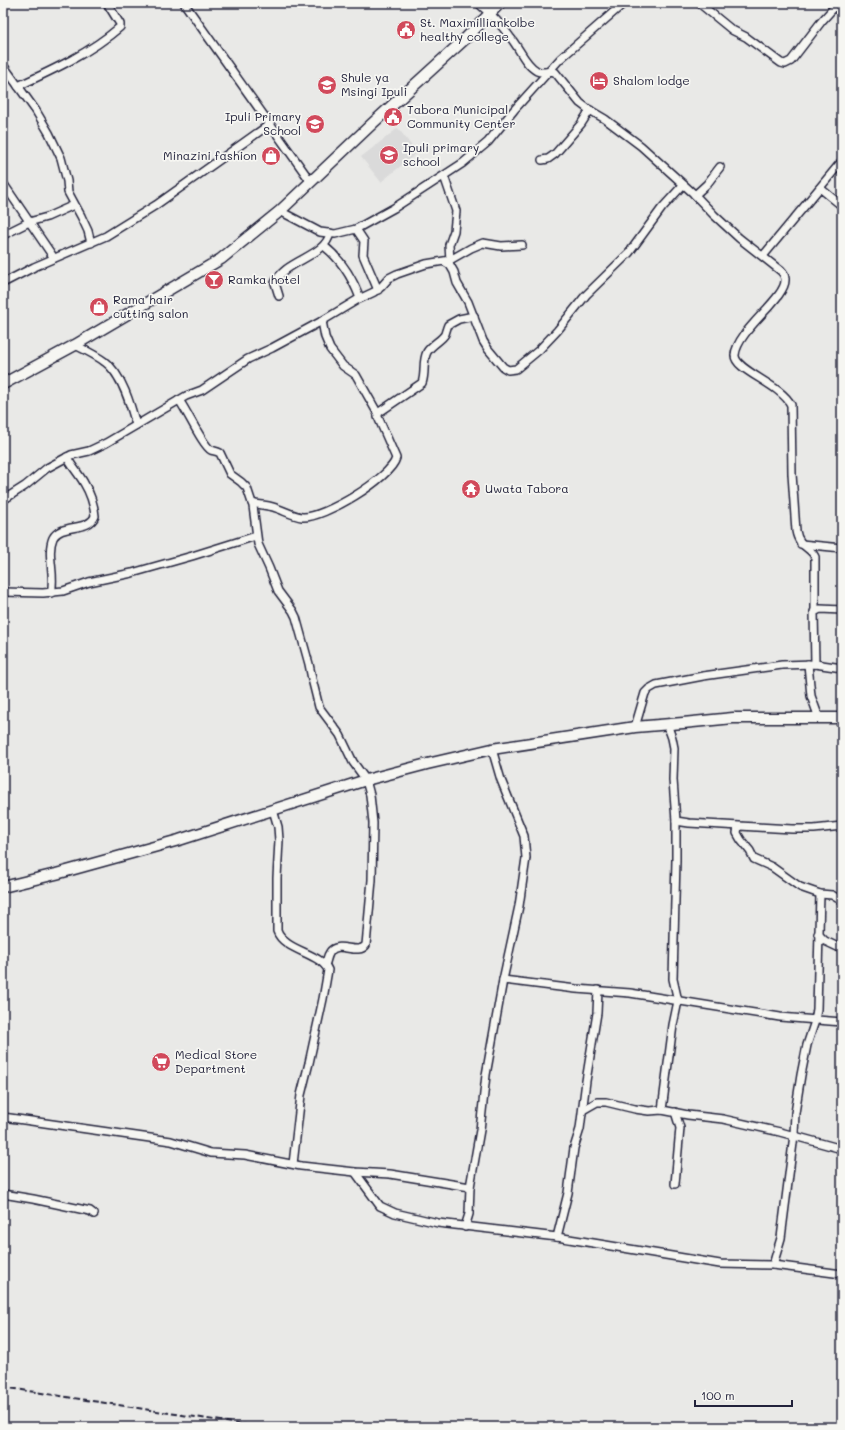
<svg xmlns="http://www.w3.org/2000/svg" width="845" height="1430" font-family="Mali,sans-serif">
<rect width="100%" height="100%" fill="#e9e9e7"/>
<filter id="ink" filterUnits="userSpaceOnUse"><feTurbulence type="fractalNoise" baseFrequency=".025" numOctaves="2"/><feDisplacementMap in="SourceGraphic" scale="8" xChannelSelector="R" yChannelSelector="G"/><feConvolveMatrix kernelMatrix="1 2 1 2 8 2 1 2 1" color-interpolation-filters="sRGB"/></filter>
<g filter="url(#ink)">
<polygon fill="#dadada" points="398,128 417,153 381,182 361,157"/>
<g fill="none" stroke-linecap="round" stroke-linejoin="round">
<g stroke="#22223b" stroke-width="10">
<g id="minor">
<polyline points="184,3 311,182"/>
<path d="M 478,3 C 490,13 501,24 510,37 C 519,47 525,65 537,71 C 543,74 549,70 555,72 L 580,103 L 588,109 L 605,119 L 641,146 L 693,193 L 714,215 L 739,238 L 781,271 C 783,273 785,276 785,279 C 787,298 737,330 735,355 C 734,370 782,385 791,405 L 792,474 L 796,531 C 799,548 810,546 815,557 L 815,610"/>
<polyline points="699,3 732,30 746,37 781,63 785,64 791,61 821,22 838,3"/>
<polyline points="3,65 36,111 49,133 61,158 67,181 68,192 81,216 88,231 91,243"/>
<path d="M 18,86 C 53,70 90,53 120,27 L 120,24 L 107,3"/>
<polyline points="542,160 548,159 555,154 581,124 590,110"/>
<polyline points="444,176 456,211 454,231 449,245 450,260"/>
<polyline points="3,183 54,258"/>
<polyline points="820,188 842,206"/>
<polyline points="695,195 707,184 720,167"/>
<polyline points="280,211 320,232 335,234 356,229 394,208 463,163 488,142 514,110 560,59 624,3"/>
<polyline points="356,229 364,241 363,255 378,290"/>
<polyline points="3,235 29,222 47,217 74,205"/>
<path d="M 324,246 C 342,260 352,277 360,298"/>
<polyline points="763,256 842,161"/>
<polyline points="445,262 450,265 454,272 457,283 468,302 483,341 488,349 503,367 508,370 516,369 539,350 557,331 586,295 629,253 662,208 683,185"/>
<polyline points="3,283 34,267 106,236 156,205 270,124"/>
<path d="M 279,296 L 275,283 C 284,260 326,257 330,233"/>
<polyline points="322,321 325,337 330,349 343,366 356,375 378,414"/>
<path d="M 75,345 C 85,350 96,355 105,362 C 122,374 131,406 136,425"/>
<path d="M 179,400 C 186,409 203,446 211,450 C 213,451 217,451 220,453 L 230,474 L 241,482 L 247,488 L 253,506 L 258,544 L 269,568 L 278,591 L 293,611 L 296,617 L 309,664 L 312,679 L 319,707 L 340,735 L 353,762 L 366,780 L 370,795 L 373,823 L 372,880 L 366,945 C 358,956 338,940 330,952 C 327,956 327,961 325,965"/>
<polyline points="3,500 25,486 47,468 71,455 89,451 106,443 186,396 202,390 248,359 272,348 322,321 357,300 374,292 381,287 389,278 397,274 426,264 450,260 471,248 483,243 501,246 522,245"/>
<path d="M 252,503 C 259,505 266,505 273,507 C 283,510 293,516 302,517 C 323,519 391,478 396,458 L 378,417 L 378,413 L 422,383 C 426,372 422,362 427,352 C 432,344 442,340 445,334 C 446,331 447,327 448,325 L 459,319 L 474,316"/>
<polyline points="801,544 842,548"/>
<polyline points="3,592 43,593 63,591 89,582 132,573 192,556 256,536"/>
<path d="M 51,593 C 56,575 46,554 53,538 C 61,523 89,532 95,516 C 94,505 90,493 84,483 C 79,474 72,467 67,457"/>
<polyline points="808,664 811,696 819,718"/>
<polyline points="815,664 814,612 820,609 842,610"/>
<polyline points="635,727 645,693 649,689 656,685 703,676 782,665 815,664 842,668"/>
<path d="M 273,810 L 278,827 L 279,840 L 277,878 L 277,931 C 284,951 321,953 328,970 L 323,999 L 309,1063 L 301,1095 L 293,1164"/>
<polyline points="676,821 689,823 792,829 814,829 842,826"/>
<polyline points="738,827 737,833 741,840 750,851 754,859 772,867 800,887 820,894 832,895 842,901"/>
<polyline points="818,934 825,941 842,949"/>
<polyline points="503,980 576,989 630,993 780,1017 842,1022"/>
<polyline points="583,1110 597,1102 606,1102 635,1109 649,1111 662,1110 688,1115 723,1119 780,1132 842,1149"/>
<polyline points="662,1110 673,1025 678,1001 673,979 676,860 676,821 673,780 674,748 672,738 667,724"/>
<polyline points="3,1117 171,1141 211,1153 245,1155 301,1166 355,1172 390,1174 470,1187"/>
<polyline points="355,1172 380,1206 395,1213 438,1223 557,1237 720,1264 773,1265 842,1274"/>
<polyline points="675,1184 680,1128 675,1112"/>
<polyline points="3,1194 33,1199 90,1211 94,1214"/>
<polyline points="465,1227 469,1214 470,1187 480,1130 486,1075 503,980 519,906 526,858 524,836 501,780 492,749"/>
<polyline points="557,1237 568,1193 574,1148 580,1129 586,1081 597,1013 598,990"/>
<polyline points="773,1265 781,1238 794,1135 795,1113 801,1075 807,1045 815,1021 817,1009 820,894"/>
</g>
</g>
<g stroke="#22223b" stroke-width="13">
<g id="highway">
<polyline points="3,384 75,345 221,259 280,211 374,122 465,39 500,3"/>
<polyline points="3,887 56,874 179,840 366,780 427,764 492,749 635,727 683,723 733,718 842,718"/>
</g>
</g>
<use href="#minor" stroke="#f6f6f2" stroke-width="7"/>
<use href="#highway" stroke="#f6f6f2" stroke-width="10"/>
<polyline stroke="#22223b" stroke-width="2" stroke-dasharray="6 3" stroke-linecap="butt" points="3,1387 259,1427"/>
</g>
</g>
<defs>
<g id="civic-disc" transform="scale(1)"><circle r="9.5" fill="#d1495b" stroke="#f6f6f2"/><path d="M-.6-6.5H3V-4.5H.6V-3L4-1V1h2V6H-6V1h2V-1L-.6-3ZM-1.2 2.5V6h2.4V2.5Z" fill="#fff"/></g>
<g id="hotel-disc" transform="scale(1)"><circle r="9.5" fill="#d1495b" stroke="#f6f6f2"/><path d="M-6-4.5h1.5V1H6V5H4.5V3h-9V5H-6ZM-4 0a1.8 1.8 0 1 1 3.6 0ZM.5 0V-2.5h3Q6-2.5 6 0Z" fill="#fff"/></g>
<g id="school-disc" transform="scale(1)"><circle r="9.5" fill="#d1495b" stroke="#f6f6f2"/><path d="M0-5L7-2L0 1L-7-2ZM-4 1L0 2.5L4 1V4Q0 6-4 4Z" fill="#fff"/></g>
<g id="shop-disc" transform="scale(1)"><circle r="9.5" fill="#d1495b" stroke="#f6f6f2"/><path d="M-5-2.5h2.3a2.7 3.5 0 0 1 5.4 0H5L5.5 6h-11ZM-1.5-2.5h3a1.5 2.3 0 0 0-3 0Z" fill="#fff"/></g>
<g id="bar-disc" transform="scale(1)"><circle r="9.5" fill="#d1495b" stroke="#f6f6f2"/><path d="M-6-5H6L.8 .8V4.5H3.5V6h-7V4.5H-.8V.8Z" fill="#fff"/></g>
<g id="temple-disc" transform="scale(1)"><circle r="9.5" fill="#d1495b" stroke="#f6f6f2"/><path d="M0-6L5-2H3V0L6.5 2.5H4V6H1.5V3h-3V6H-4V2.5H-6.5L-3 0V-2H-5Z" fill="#fff"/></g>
<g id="supermarket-disc" transform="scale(1)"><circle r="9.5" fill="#d1495b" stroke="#f6f6f2"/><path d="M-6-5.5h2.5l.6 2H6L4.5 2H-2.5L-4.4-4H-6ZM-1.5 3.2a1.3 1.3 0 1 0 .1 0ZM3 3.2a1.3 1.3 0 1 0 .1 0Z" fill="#fff"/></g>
</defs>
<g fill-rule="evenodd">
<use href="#civic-disc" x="406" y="30"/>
<use href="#hotel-disc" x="599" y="81"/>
<use href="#school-disc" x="327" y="85"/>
<use href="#civic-disc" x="393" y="117"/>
<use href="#school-disc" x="315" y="124"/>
<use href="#school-disc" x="389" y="155"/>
<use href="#shop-disc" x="271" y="156"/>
<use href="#bar-disc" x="214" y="280"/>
<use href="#shop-disc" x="99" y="307"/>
<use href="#temple-disc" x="471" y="489"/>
<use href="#supermarket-disc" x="161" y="1062"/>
</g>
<g text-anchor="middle" stroke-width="3.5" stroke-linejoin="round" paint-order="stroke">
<g font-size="12" fill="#22223b" stroke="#f6f6f2" text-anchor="start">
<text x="420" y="27">St. Maximilliankolbe<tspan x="420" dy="14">healthy college</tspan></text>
<text x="341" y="82">Shule ya<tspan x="341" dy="14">Msingi Ipuli</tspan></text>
<text x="613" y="85">Shalom lodge</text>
<text x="407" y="114">Tabora Municipal<tspan x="407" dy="14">Community Center</tspan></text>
<text x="301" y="121" text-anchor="end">Ipuli Primary<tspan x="301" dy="14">School</tspan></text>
<text x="403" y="152">Ipuli primary<tspan x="403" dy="14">school</tspan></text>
<text x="257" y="160" text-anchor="end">Minazini fashion</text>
<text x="228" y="284">Ramka hotel</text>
<text x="113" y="304">Rama hair<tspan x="113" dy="14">cutting salon</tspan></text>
<text x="485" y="493">Uwata Tabora</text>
<text x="175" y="1059">Medical Store<tspan x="175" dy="14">Department</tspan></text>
</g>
</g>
<rect width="845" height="1430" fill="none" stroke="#f6f6f2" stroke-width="16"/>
<rect x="8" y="8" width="829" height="1414" fill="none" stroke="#22223b" stroke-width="1.5" filter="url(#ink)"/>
<path d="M695 1400v6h97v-6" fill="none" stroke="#22223b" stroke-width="2"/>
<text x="701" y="1400" font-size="12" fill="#22223b" stroke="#f6f6f2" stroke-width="3" paint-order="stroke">100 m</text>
</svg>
